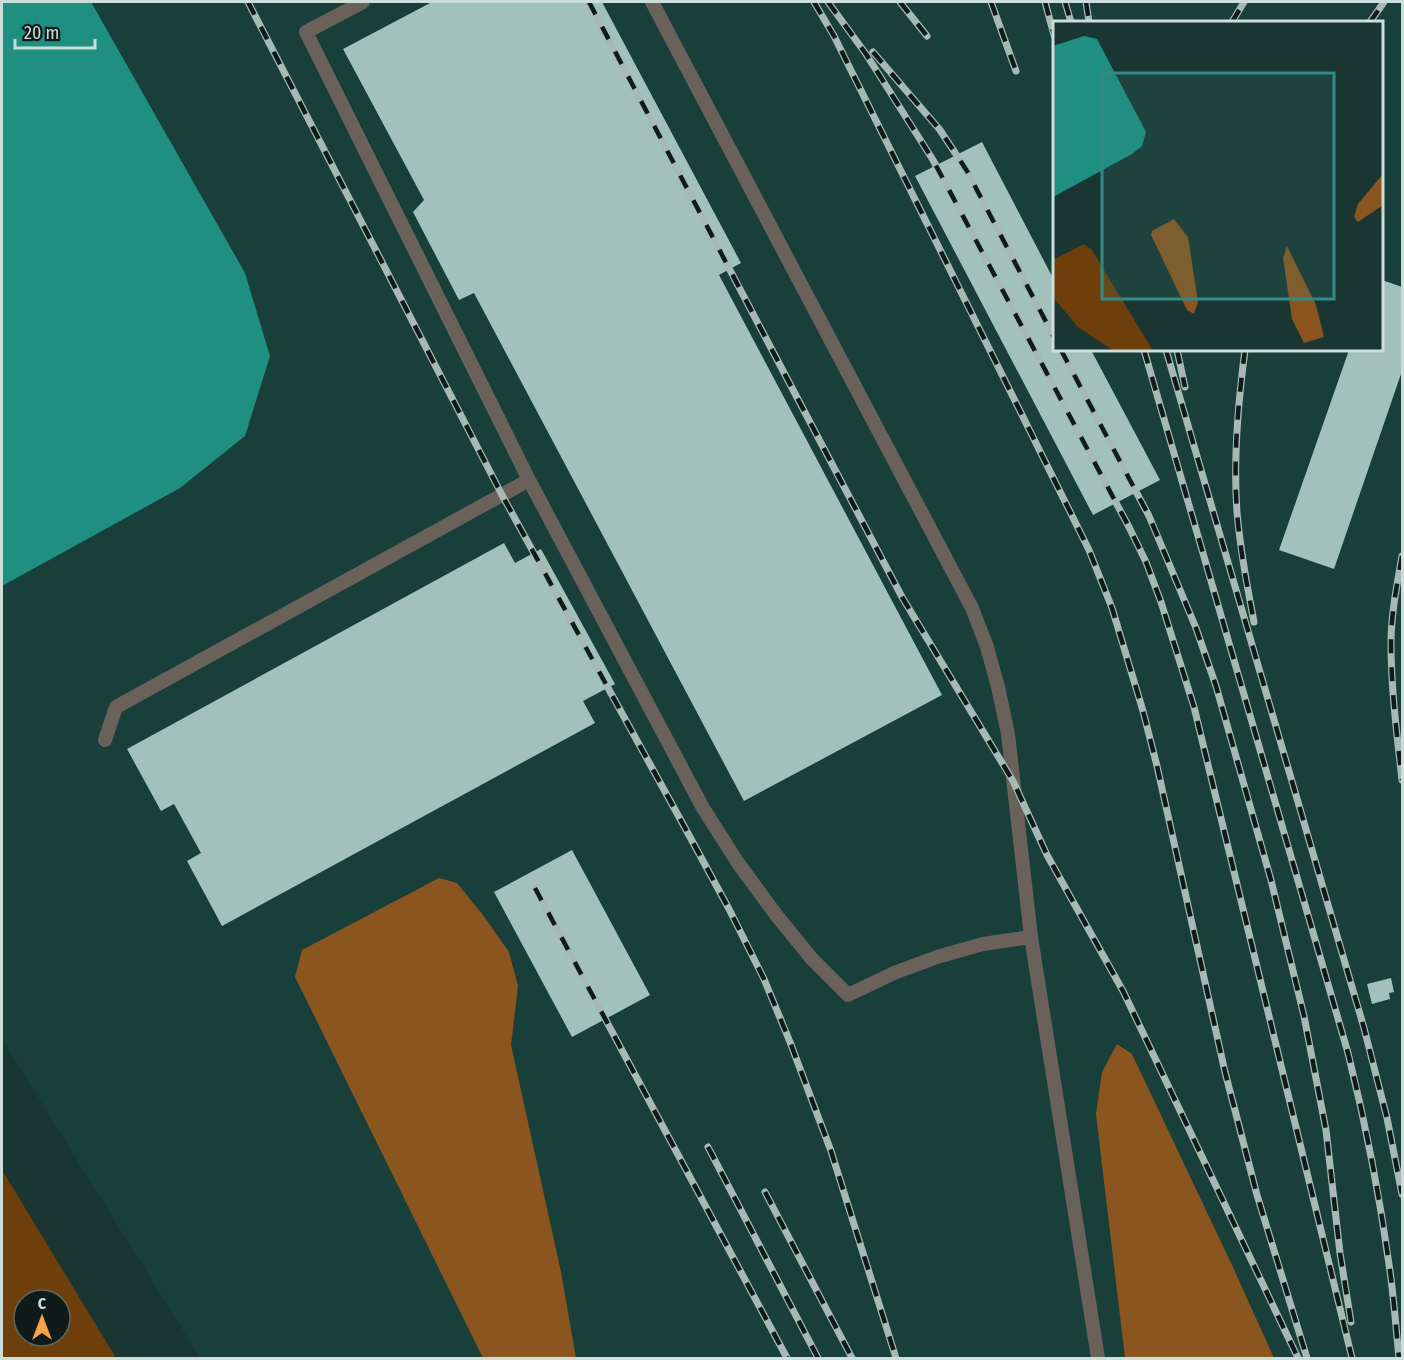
<svg xmlns="http://www.w3.org/2000/svg" width="1404" height="1360" font-family="'Fira Sans Condensed',sans-serif">
<rect width="100%" height="100%" fill="#1a3632"/>
<path fill="#183f39" fill-rule="evenodd" d="M 2,2 L 1402,2 L 1402,1358 L 200,1358 L 2,1039 ZM 1054,22 L 1382,22 L 1382,350 L 1054,350 Z"/>
<path fill="#6e3f0b" fill-rule="evenodd" d="M 2,1170 L 116,1358 L 2,1358 ZM 24,1300 L 60,1300 L 60,1336 L 24,1336 Z"/>
<g fill="#8b5520">
<polygon points="439,878 457,883 483,915 509,952 518,986 511,1045 561,1272 576,1358 483,1358 295,977 302,950"/>
<polygon points="1117,1044 1132,1054 1231,1263 1274,1358 1125,1358 1096,1114 1102,1072"/>
</g>
<polygon fill="#1f8f82" points="2,2 91,2 245,273 270,356 245,436 180,488 2,586"/>
<g fill="#a2c1bb">
<polygon points="432,2 602,2 741,263 719,275 942,695 744,801 474,293 459,300 413,212 424,200 343,49"/>
<polygon points="982,142 1054,280 1054,350 1091,350 1160,480 1093,515 915,176"/>
<polygon points="1382,280 1402,287 1402,371 1334,569 1279,550 1349,350 1382,350"/>
<polygon points="504,543 515,563 541,549 615,684 583,701 595,723 222,926 187,861 201,853 174,804 161,811 127,749"/>
<polygon points="572,850 650,995 572,1037 494,892"/>
<polygon points="1391,978 1394,992 1389,993 1390,999 1372,1004 1367,984"/>
</g>
<g fill="none" stroke-linecap="round" stroke-linejoin="round">
<g stroke="#69615a" stroke-width="14">
<polyline points="363,2 306,32 529,480"/>
<polyline points="652,2 972,608 987,647 998,687 1008,734 1031,937 1098,1358"/>
<polyline points="105,740 116,707 529,480 703,808 738,863 777,916 812,959 848,995 894,973 937,957 983,944 1031,937"/>
</g>
<g stroke="#a7b9b5" stroke-width="7">
<g id="rail">
<polyline points="248,2 502,495 690,837 729,909 764,979 790,1042 831,1151 896,1358"/>
<polyline points="589,2 902,597 1013,781 1047,855 1123,991 1298,1358"/>
<polyline points="814,2 834,36 1089,550 1112,608 1143,711 1157,766 1225,1072 1257,1195 1307,1358"/>
<polyline points="828,2 866,54 933,160 1129,527 1146,562 1161,602 1194,707 1352,1358"/>
<polyline points="900,2 927,36"/>
<polyline points="991,2 1016,71"/>
<polyline points="1045,2 1054,35"/>
<polyline points="1065,2 1071,22"/>
<polyline points="1086,2 1089,22"/>
<polyline points="1232,22 1244,2"/>
<polyline points="1370,22 1384,2"/>
<polyline points="873,52 940,130 967,171 1054,337"/>
<polyline points="1061,350 1149,516 1196,628 1216,686 1271,880 1304,1016 1326,1130 1340,1253 1351,1322"/>
<path d="M 1144,350 L 1348,1053 C 1366,1125 1380,1198 1390,1271 C 1394,1300 1396,1329 1399,1358"/>
<polyline points="1166,350 1364,1028 1387,1118 1402,1194"/>
<polyline points="1177,350 1185,387"/>
<path d="M 1245,350 C 1238,403 1233,458 1237,512 C 1240,549 1247,586 1254,622"/>
<path d="M 1402,556 C 1397,585 1391,614 1391,643 C 1391,689 1397,735 1402,780"/>
<polyline points="535,888 787,1358"/>
<polyline points="708,1147 818,1358"/>
<polyline points="765,1192 852,1358"/>
</g>
</g>
<use href="#rail" stroke="#0f1b19" stroke-width="4.5" stroke-dasharray="14" stroke-linecap="butt"/>
</g>
<g transform="translate(1053 21)">
<rect width="330" height="330" fill="#1a3632"/>
<path d="M 31,223 L 39,229 L 100,330 L 61,330 L 25,306 L 0,276 L 0,239 Z" fill="#6e3f0b"/>
<path d="M 330,153 L 330,184 L 305,201 L 301,196 L 305,183 ZM 121,198 L 135,216 L 145,281 L 141,293 L 134,289 L 98,214 L 99,210 ZM 234,225 L 263,284 L 271,316 L 251,322 L 239,298 L 230,237 Z" fill="#8b5520"/>
<path d="M 31,15 L 44,18 L 93,111 L 89,125 L 79,133 L 0,176 L 0,25 Z" fill="#1f8f82"/>
<path fill="#358b83" fill-opacity="0.15" stroke="#358b83" stroke-width="3" d="M 49,52 L 281,52 L 281,278 L 49,278 Z"/>
<rect width="330" height="330" fill="none" stroke="#cdddd9" stroke-width="3"/>
</g>
<rect width="1404" height="1360" fill="none" stroke="#cdddd9" stroke-width="6"/>
<g transform="translate(42 1318)"><circle r="28" fill="#0f1b19" stroke="#5b6966" stroke-width="1.5"/>
<path d="M0-4.5L10 22L0 15L-10 22Z" fill="#f8a04b"/>
<text y="-9" font-size="16" font-weight="bold" text-anchor="middle" fill="#cdddd9">С</text>
</g>
<path d="M15 39v9h80v-9" fill="none" stroke="#cdddd9" stroke-width="3"/>
<text x="24" y="39" font-size="18" fill="#cdddd9" stroke="#0f1b19" stroke-width="4.5" paint-order="stroke">20 m</text>
</svg>
